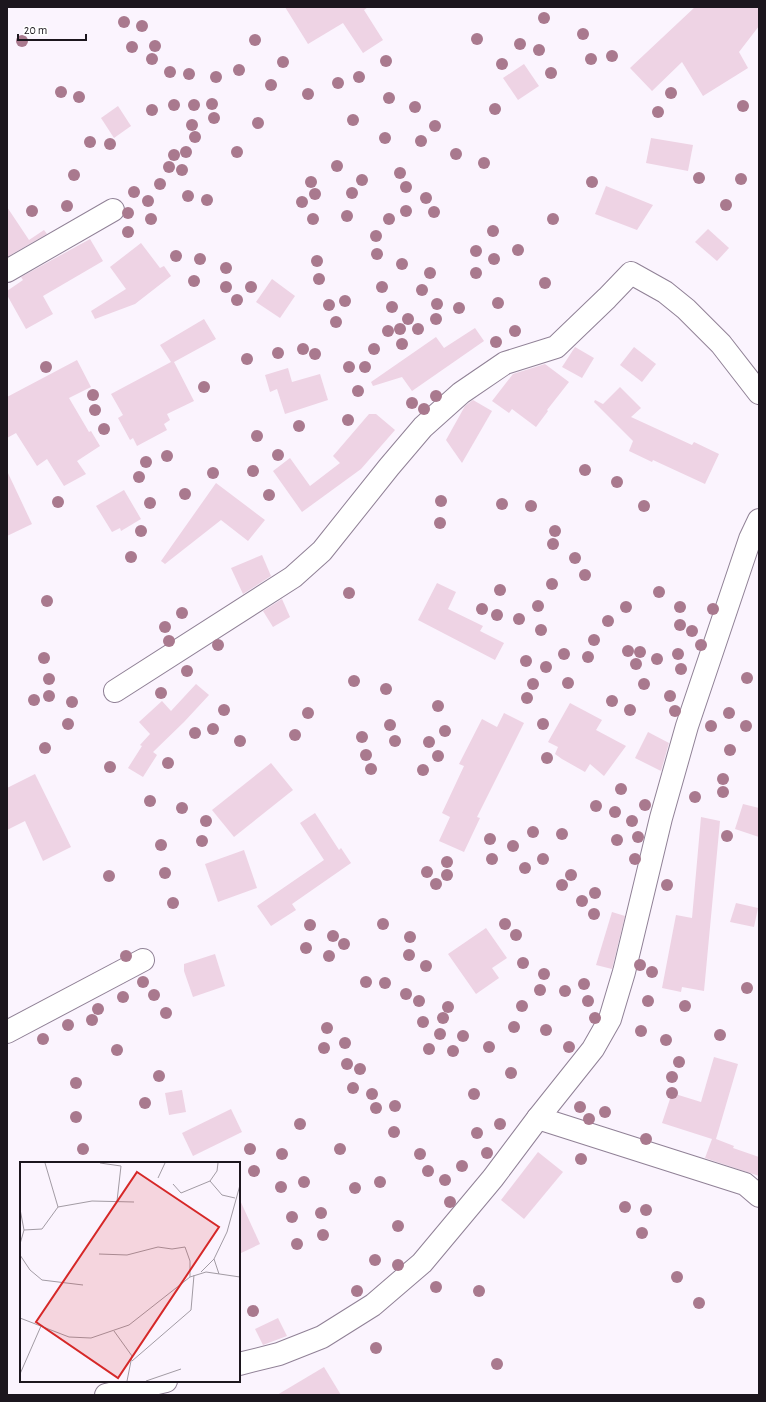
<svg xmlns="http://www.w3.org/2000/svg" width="766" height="1402" font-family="'Alegreya Sans',sans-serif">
<rect width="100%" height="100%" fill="#fbf4fe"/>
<g fill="#eed3e4">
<polygon points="285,7 368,7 364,10 383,40 363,53 343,23 308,44"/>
<polygon points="695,7 759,7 759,26 739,52 748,68 703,96 682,62 652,91 630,68"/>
<polygon points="524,64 539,86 518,100 503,78"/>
<polygon points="118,106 131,126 114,138 101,118"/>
<polygon points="651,138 693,145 688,171 646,163"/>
<polygon points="606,186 653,205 637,230 595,214"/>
<polygon points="7,207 29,240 44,230 47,234 7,257"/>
<polygon points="708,229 729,248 717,261 695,242"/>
<polygon points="90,239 103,261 43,296 53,314 26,329 7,295 7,291 23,280 21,277"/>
<polygon points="141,243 160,268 164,266 171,276 135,304 95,319 91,311 126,289 110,267"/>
<polygon points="272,279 295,296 280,318 256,302"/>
<polygon points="204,319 216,339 174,362 194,401 167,414 170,420 164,424 167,430 137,446 133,438 130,440 118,418 123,415 111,394 171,362 160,345"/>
<polygon points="475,328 484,341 412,391 402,377 373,386 371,382 436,337 444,348"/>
<polygon points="575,347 594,358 582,378 562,367"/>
<polygon points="634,347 656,364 642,382 620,365"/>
<polygon points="77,360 91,387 69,398 89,432 91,431 100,446 77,461 86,474 64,486 47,459 37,466 16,433 7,438 7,397"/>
<polygon points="545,364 569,382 547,410 548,411 536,427 512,409 509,413 492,401 513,374"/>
<polygon points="288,368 292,382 320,374 328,400 285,414 277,389 270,392 265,375"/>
<polygon points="620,387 641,408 631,417 692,445 694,442 719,454 705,484 653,460 652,462 629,451 633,441 594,402 595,400 603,404"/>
<polygon points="473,400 492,411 462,463 446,440 465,406"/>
<polygon points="369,414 376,414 395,430 361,469 302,512 273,471 290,458 310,486 340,463 333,456"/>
<polygon points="7,471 32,524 7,536"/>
<polygon points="216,483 265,520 248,541 221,520 165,564 161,561"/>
<polygon points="124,490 141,519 121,531 120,528 112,532 96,506"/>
<polygon points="262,555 271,576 243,594 231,568"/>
<polygon points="437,583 456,592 448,609 483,626 480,631 504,643 495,660 418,620"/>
<polygon points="282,599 290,617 273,627 263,611"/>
<polygon points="196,684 209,695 184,722 153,752 157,755 143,777 128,768 142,746 140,745 150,734 139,722 162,701 171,711"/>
<polygon points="570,703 602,720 596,730 626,746 604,776 590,764 585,772 562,759 555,754 558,747 548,742"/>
<polygon points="504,713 524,723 477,817 480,818 464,852 439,841 450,817 442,813 464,766 459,764 482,719 497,727"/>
<polygon points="648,732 669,743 661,771 635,758"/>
<polygon points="271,763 293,790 234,837 212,810"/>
<polygon points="35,774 71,847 43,861 25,821 7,830 7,788"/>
<polygon points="743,804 759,808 759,837 735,829"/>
<polygon points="315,813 339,850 341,848 351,863 292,904 296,910 271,926 257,906 324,860 300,823"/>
<polygon points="701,817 720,821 704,991 682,987 681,992 662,988 676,915 692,918"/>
<polygon points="244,850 257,888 218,902 205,864"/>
<polygon points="736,903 758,908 754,927 730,922"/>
<polygon points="612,912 625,916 612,969 596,965"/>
<polygon points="486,928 507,958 492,968 499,978 476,994 448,954"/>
<polygon points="215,954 225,986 193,997 184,971 184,964"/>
<polygon points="714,1057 738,1064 716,1139 734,1146 733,1148 759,1157 759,1176 705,1158 712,1139 662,1123 672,1093 701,1102"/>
<polygon points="182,1090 186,1112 169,1115 165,1093"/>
<polygon points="231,1109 242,1132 193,1156 182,1133"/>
<polygon points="538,1152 563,1172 524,1219 501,1200"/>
<polygon points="239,1198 260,1244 239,1254"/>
<polygon points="278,1318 287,1336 263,1345 255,1329"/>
<polygon points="324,1367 341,1395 277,1395"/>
</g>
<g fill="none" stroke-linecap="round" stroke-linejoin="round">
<g stroke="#908196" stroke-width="24">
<g id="minor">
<polyline points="7,271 113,210"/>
<polyline points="115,691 293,577 322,551 389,467 423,427 461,393 505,363 556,347 607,298 631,273 665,292 686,309 721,344 759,393"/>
<polyline points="7,1032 143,960"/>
<polyline points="538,1118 745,1184 759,1196"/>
<polyline points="239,1364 279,1354 322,1337 373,1305 422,1263 493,1178 538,1118 593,1049 610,1019 624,972 661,818 687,726 750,539 759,520"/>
<polyline points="106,1395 166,1381"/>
</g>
</g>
<use href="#minor" stroke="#fff" stroke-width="22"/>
</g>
<g fill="#a9798e">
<circle cx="544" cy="18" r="6"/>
<circle cx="124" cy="22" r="6"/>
<circle cx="142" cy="26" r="6"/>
<circle cx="583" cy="34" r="6"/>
<circle cx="477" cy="39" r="6"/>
<circle cx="255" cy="40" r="6"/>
<circle cx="22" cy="41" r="6"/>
<circle cx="520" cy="44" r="6"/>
<circle cx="155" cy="46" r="6"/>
<circle cx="132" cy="47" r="6"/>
<circle cx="539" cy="50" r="6"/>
<circle cx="612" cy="56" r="6"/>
<circle cx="152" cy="59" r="6"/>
<circle cx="591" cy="59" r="6"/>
<circle cx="386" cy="61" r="6"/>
<circle cx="283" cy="62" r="6"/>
<circle cx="502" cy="64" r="6"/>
<circle cx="239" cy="70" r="6"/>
<circle cx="170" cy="72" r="6"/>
<circle cx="551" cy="73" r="6"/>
<circle cx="189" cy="74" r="6"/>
<circle cx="216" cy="77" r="6"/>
<circle cx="359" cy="77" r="6"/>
<circle cx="338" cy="83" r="6"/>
<circle cx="271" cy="85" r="6"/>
<circle cx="61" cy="92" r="6"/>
<circle cx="671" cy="93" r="6"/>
<circle cx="308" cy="94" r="6"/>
<circle cx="79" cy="97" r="6"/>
<circle cx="389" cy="98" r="6"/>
<circle cx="212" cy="104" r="6"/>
<circle cx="174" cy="105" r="6"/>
<circle cx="194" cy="105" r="6"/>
<circle cx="743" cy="106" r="6"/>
<circle cx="415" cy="107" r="6"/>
<circle cx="495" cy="109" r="6"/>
<circle cx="152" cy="110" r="6"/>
<circle cx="658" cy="112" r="6"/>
<circle cx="214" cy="118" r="6"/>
<circle cx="353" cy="120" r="6"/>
<circle cx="258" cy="123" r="6"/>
<circle cx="192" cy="125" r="6"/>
<circle cx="435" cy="126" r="6"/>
<circle cx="195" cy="137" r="6"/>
<circle cx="385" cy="138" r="6"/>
<circle cx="421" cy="141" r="6"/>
<circle cx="90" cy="142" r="6"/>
<circle cx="110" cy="144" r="6"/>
<circle cx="186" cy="152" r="6"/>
<circle cx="237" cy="152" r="6"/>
<circle cx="456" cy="154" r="6"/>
<circle cx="174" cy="155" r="6"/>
<circle cx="484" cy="163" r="6"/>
<circle cx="337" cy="166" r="6"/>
<circle cx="169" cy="167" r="6"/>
<circle cx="182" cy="170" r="6"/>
<circle cx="400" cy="173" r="6"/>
<circle cx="74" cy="175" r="6"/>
<circle cx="699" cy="178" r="6"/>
<circle cx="741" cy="179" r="6"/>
<circle cx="362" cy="180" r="6"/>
<circle cx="311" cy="182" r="6"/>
<circle cx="592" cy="182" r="6"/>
<circle cx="160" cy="184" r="6"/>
<circle cx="406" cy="187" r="6"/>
<circle cx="134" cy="192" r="6"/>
<circle cx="352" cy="193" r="6"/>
<circle cx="315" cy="194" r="6"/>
<circle cx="188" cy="196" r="6"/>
<circle cx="426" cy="198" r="6"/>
<circle cx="207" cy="200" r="6"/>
<circle cx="148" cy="201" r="6"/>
<circle cx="302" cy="202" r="6"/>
<circle cx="726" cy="205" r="6"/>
<circle cx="67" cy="206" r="6"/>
<circle cx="32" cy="211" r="6"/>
<circle cx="406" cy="211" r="6"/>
<circle cx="434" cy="212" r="6"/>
<circle cx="128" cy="213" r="6"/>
<circle cx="347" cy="216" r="6"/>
<circle cx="151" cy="219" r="6"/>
<circle cx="313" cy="219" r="6"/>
<circle cx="389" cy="219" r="6"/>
<circle cx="553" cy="219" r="6"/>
<circle cx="493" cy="231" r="6"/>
<circle cx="128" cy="232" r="6"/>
<circle cx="376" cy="236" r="6"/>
<circle cx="518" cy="250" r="6"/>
<circle cx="476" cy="251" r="6"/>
<circle cx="377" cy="254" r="6"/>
<circle cx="176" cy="256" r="6"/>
<circle cx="200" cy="259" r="6"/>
<circle cx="494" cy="259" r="6"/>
<circle cx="317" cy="261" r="6"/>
<circle cx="402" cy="264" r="6"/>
<circle cx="226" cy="268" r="6"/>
<circle cx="430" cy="273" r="6"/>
<circle cx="476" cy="273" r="6"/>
<circle cx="319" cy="279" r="6"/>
<circle cx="194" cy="281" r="6"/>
<circle cx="545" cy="283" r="6"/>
<circle cx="226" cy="287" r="6"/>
<circle cx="251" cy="287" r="6"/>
<circle cx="382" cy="287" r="6"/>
<circle cx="422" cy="290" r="6"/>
<circle cx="237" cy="300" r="6"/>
<circle cx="345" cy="301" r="6"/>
<circle cx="498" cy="303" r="6"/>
<circle cx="437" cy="304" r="6"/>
<circle cx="329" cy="305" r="6"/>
<circle cx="392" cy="307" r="6"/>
<circle cx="459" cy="308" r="6"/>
<circle cx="408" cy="319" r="6"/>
<circle cx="436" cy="319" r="6"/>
<circle cx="336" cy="322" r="6"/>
<circle cx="400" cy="329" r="6"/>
<circle cx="418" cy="329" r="6"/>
<circle cx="388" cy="331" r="6"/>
<circle cx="515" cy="331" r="6"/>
<circle cx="496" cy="342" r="6"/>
<circle cx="402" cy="344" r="6"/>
<circle cx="303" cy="349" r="6"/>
<circle cx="374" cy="349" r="6"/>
<circle cx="278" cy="353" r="6"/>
<circle cx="315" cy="354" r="6"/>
<circle cx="247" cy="359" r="6"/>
<circle cx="46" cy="367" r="6"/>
<circle cx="349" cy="367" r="6"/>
<circle cx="365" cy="367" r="6"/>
<circle cx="204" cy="387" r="6"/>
<circle cx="358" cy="391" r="6"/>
<circle cx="93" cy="395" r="6"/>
<circle cx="436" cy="396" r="6"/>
<circle cx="412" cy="403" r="6"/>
<circle cx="424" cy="409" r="6"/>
<circle cx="95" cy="410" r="6"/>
<circle cx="348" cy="420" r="6"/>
<circle cx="299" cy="426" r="6"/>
<circle cx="104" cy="429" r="6"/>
<circle cx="257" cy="436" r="6"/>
<circle cx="278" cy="455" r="6"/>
<circle cx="167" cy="456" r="6"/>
<circle cx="146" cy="462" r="6"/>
<circle cx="585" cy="470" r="6"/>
<circle cx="253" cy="471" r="6"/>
<circle cx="213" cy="473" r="6"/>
<circle cx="139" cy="477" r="6"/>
<circle cx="617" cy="482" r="6"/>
<circle cx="185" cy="494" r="6"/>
<circle cx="269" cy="495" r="6"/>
<circle cx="441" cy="501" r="6"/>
<circle cx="58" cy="502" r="6"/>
<circle cx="150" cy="503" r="6"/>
<circle cx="502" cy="504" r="6"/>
<circle cx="531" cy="506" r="6"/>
<circle cx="644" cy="506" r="6"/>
<circle cx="440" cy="523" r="6"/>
<circle cx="141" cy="531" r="6"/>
<circle cx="555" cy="531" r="6"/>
<circle cx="553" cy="544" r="6"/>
<circle cx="131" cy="557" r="6"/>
<circle cx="575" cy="558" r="6"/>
<circle cx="585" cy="575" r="6"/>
<circle cx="552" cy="584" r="6"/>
<circle cx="500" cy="590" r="6"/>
<circle cx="659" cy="592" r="6"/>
<circle cx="349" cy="593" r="6"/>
<circle cx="47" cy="601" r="6"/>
<circle cx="538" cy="606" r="6"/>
<circle cx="626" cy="607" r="6"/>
<circle cx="680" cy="607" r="6"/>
<circle cx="482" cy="609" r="6"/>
<circle cx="713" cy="609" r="6"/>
<circle cx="182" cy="613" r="6"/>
<circle cx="497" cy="615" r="6"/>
<circle cx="519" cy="619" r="6"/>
<circle cx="608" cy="621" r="6"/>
<circle cx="680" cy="625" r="6"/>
<circle cx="165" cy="627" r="6"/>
<circle cx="541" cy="630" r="6"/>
<circle cx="692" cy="631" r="6"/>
<circle cx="594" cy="640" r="6"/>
<circle cx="169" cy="641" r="6"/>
<circle cx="218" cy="645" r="6"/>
<circle cx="701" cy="645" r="6"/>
<circle cx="628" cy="651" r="6"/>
<circle cx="640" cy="652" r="6"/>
<circle cx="564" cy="654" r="6"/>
<circle cx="678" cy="654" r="6"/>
<circle cx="588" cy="657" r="6"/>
<circle cx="44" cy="658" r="6"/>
<circle cx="657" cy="659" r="6"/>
<circle cx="526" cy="661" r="6"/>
<circle cx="636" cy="664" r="6"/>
<circle cx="546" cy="667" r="6"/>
<circle cx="681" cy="669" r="6"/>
<circle cx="187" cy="671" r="6"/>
<circle cx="747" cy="678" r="6"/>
<circle cx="49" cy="679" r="6"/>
<circle cx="354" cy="681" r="6"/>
<circle cx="568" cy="683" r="6"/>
<circle cx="533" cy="684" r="6"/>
<circle cx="644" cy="684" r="6"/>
<circle cx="386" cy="689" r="6"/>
<circle cx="161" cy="693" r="6"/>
<circle cx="49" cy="696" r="6"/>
<circle cx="670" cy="696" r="6"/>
<circle cx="527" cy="698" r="6"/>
<circle cx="34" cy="700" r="6"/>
<circle cx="612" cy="701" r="6"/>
<circle cx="72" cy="702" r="6"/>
<circle cx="438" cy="706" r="6"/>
<circle cx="224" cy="710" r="6"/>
<circle cx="630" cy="710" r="6"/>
<circle cx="675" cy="711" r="6"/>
<circle cx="308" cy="713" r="6"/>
<circle cx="729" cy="713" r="6"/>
<circle cx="68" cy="724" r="6"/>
<circle cx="543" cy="724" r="6"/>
<circle cx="390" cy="725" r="6"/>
<circle cx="711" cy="726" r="6"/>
<circle cx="746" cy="726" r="6"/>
<circle cx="213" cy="729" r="6"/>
<circle cx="445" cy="731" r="6"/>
<circle cx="195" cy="733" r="6"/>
<circle cx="295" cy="735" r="6"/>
<circle cx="362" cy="737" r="6"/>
<circle cx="240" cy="741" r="6"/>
<circle cx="395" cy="741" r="6"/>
<circle cx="429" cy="742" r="6"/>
<circle cx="45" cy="748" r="6"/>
<circle cx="730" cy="750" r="6"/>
<circle cx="366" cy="755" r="6"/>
<circle cx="438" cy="756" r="6"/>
<circle cx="547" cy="758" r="6"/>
<circle cx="168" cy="763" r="6"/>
<circle cx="110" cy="767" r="6"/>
<circle cx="371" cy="769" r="6"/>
<circle cx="423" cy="770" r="6"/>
<circle cx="723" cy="779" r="6"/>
<circle cx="621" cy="789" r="6"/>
<circle cx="723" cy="792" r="6"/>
<circle cx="695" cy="797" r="6"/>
<circle cx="150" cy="801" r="6"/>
<circle cx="645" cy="805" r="6"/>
<circle cx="596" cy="806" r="6"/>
<circle cx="182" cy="808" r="6"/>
<circle cx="615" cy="812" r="6"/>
<circle cx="206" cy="821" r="6"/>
<circle cx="632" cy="821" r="6"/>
<circle cx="533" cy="832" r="6"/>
<circle cx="562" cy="834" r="6"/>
<circle cx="727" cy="836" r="6"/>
<circle cx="638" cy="837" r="6"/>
<circle cx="490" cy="839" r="6"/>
<circle cx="617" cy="840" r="6"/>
<circle cx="202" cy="841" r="6"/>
<circle cx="161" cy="845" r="6"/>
<circle cx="513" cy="846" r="6"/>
<circle cx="492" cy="859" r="6"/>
<circle cx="543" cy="859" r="6"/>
<circle cx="635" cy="859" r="6"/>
<circle cx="447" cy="862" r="6"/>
<circle cx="525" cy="868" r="6"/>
<circle cx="427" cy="872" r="6"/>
<circle cx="165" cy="873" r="6"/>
<circle cx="447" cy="875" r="6"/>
<circle cx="571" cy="875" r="6"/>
<circle cx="109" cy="876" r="6"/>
<circle cx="436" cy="884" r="6"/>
<circle cx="562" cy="885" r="6"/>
<circle cx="667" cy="885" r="6"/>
<circle cx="595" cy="893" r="6"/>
<circle cx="582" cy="901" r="6"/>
<circle cx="173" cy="903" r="6"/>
<circle cx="594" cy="914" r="6"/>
<circle cx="383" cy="924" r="6"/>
<circle cx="505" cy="924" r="6"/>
<circle cx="310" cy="925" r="6"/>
<circle cx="516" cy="935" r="6"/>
<circle cx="333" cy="936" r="6"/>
<circle cx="410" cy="937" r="6"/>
<circle cx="344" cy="944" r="6"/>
<circle cx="306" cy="948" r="6"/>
<circle cx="409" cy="955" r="6"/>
<circle cx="126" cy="956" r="6"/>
<circle cx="329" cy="956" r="6"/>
<circle cx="523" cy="963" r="6"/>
<circle cx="640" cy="965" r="6"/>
<circle cx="426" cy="966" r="6"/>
<circle cx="652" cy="972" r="6"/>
<circle cx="544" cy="974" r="6"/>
<circle cx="143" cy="982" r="6"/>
<circle cx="366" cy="982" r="6"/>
<circle cx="385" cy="983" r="6"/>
<circle cx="584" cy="984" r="6"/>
<circle cx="747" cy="988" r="6"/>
<circle cx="540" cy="990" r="6"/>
<circle cx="565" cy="991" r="6"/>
<circle cx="406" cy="994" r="6"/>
<circle cx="154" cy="995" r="6"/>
<circle cx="123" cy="997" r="6"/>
<circle cx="419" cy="1001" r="6"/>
<circle cx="588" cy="1001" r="6"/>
<circle cx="648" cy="1001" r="6"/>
<circle cx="522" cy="1006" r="6"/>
<circle cx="685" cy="1006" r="6"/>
<circle cx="448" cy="1007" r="6"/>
<circle cx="98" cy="1009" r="6"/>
<circle cx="166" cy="1013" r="6"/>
<circle cx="443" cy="1018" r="6"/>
<circle cx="595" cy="1018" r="6"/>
<circle cx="92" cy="1020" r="6"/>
<circle cx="423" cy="1022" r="6"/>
<circle cx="68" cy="1025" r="6"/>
<circle cx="514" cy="1027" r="6"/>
<circle cx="327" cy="1028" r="6"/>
<circle cx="546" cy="1030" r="6"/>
<circle cx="641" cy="1031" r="6"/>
<circle cx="440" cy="1034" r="6"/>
<circle cx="720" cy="1035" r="6"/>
<circle cx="463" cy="1036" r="6"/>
<circle cx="43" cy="1039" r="6"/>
<circle cx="666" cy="1040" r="6"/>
<circle cx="345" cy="1043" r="6"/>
<circle cx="489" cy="1047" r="6"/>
<circle cx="569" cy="1047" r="6"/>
<circle cx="324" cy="1048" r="6"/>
<circle cx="429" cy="1049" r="6"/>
<circle cx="117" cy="1050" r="6"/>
<circle cx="453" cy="1051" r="6"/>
<circle cx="679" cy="1062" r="6"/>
<circle cx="347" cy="1064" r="6"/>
<circle cx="360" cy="1069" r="6"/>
<circle cx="511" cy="1073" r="6"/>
<circle cx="159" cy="1076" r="6"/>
<circle cx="672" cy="1077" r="6"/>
<circle cx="76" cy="1083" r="6"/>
<circle cx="353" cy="1088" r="6"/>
<circle cx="672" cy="1093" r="6"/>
<circle cx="372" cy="1094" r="6"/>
<circle cx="474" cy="1094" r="6"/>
<circle cx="145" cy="1103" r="6"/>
<circle cx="395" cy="1106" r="6"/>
<circle cx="580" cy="1107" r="6"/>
<circle cx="376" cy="1108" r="6"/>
<circle cx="605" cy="1112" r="6"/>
<circle cx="76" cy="1117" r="6"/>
<circle cx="589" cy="1119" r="6"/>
<circle cx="300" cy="1124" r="6"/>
<circle cx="500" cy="1124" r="6"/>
<circle cx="394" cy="1132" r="6"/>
<circle cx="477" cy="1133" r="6"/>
<circle cx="646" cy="1139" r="6"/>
<circle cx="83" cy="1149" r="6"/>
<circle cx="250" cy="1149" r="6"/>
<circle cx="340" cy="1149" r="6"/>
<circle cx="487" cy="1153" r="6"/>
<circle cx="282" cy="1154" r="6"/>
<circle cx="420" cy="1154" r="6"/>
<circle cx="581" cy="1159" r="6"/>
<circle cx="462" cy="1166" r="6"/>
<circle cx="254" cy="1171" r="6"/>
<circle cx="428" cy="1171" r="6"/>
<circle cx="445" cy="1180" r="6"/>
<circle cx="304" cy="1182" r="6"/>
<circle cx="380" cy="1182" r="6"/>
<circle cx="281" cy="1187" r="6"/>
<circle cx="355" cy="1188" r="6"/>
<circle cx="450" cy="1202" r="6"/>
<circle cx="625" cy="1207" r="6"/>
<circle cx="646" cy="1210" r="6"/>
<circle cx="321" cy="1213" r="6"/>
<circle cx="292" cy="1217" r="6"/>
<circle cx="398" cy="1226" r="6"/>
<circle cx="642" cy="1233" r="6"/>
<circle cx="323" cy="1235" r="6"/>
<circle cx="297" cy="1244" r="6"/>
<circle cx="375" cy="1260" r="6"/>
<circle cx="398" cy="1265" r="6"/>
<circle cx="677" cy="1277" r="6"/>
<circle cx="436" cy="1287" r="6"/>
<circle cx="357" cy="1291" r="6"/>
<circle cx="479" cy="1291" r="6"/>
<circle cx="699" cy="1303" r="6"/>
<circle cx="253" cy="1311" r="6"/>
<circle cx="376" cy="1348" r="6"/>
<circle cx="497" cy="1364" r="6"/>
</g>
<g transform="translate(20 1162)">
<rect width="220" height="220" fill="#fbf4fe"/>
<path fill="none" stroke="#a29ba4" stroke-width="1" d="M 25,1 L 38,45M 80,1 L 101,4 L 97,39M 138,16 L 145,1M 190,19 L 202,33 L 215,36M 153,22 L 161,31 L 190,19 L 197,9 L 198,1M 0,47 L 4,68 L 0,82M 4,68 L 22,67 L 38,45 L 72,39 L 114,40M 79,92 L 107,93 L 138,85 L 152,87 L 165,85 L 170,99 L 170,115M 0,93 L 10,108 L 22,118 L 63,123M 194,97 L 199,112M 181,110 L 194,97 L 207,70 L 220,23M 0,156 L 49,175 L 71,176 L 109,163 L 170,115 L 186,110 L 220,115M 94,169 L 112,194 L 107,219M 112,199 L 171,148 L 174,113M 0,212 L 21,164M 126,219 L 161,207"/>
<path fill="#d62828" fill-opacity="0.15" stroke="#d62828" stroke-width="2" d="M 117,10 L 199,65 L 98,216 L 16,160 Z"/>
<rect width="220" height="220" fill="none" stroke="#1c161e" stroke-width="2"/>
</g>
<rect width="766" height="1402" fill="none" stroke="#1c161e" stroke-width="16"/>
<path d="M18 34v6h68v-6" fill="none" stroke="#1c161e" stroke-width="2"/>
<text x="24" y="34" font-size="12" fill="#1c161e" stroke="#ffffff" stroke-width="3" paint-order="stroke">20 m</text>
</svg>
